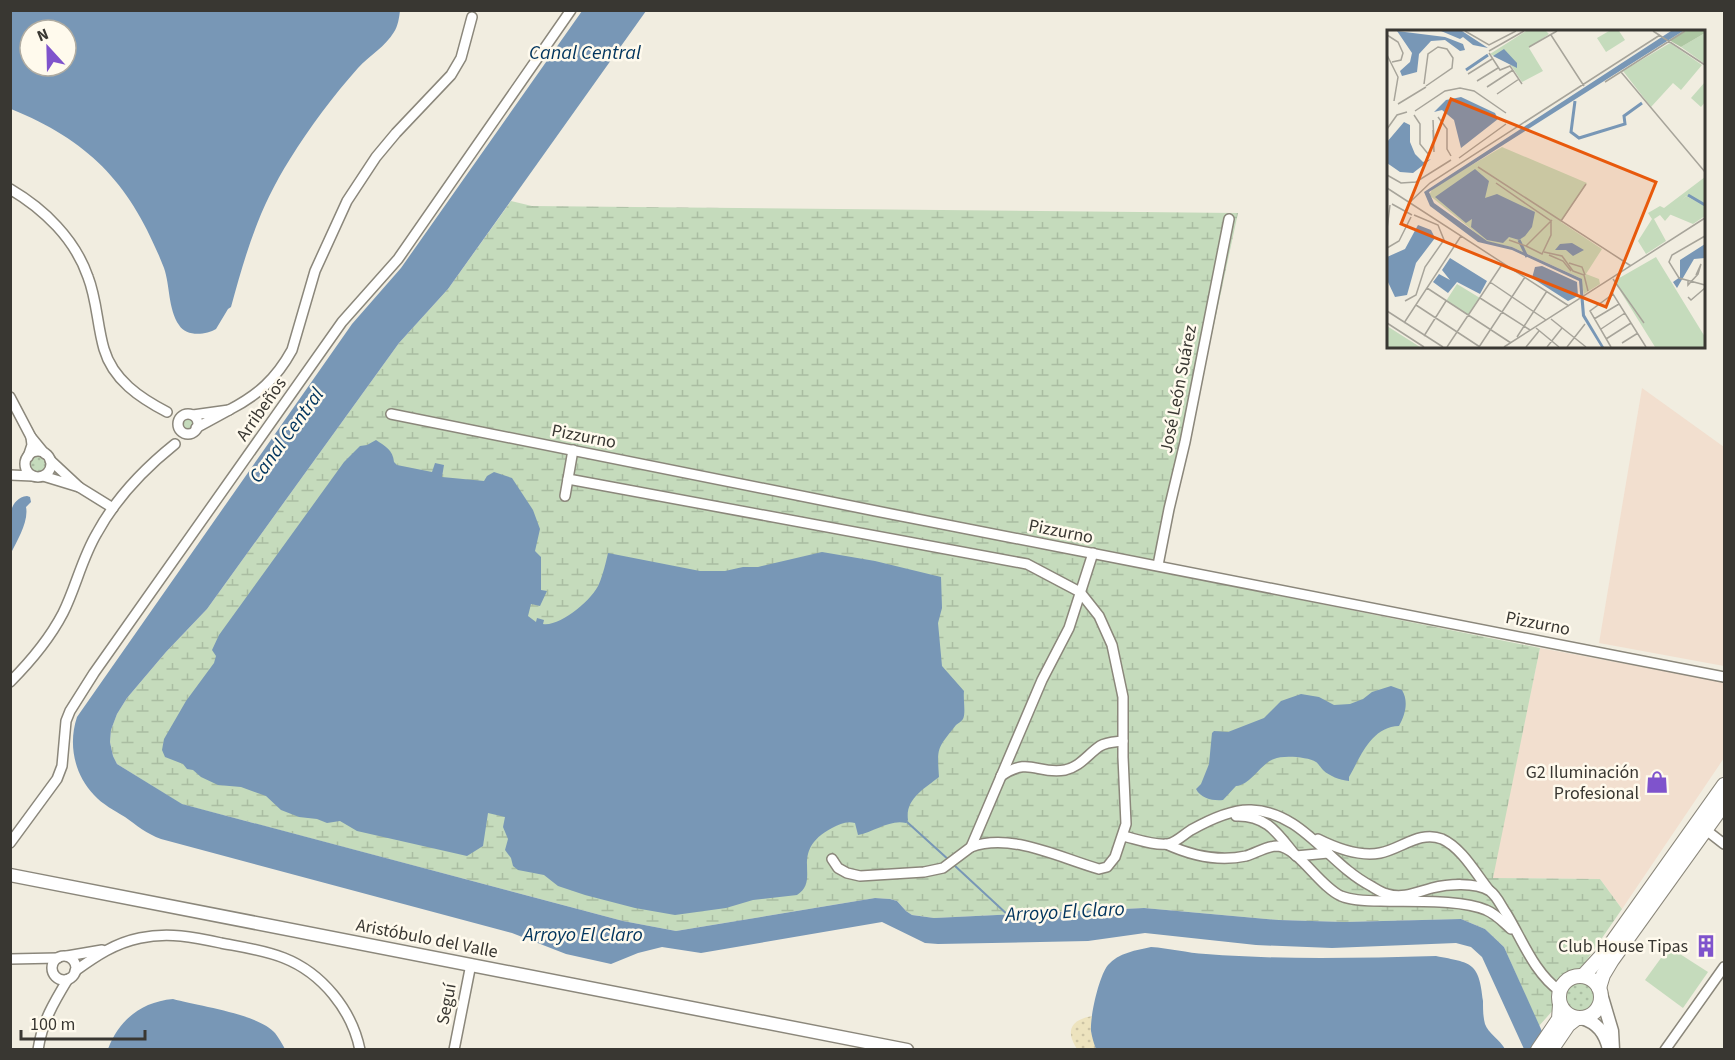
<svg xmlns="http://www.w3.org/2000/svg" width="1735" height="1060" font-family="'Source Sans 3',sans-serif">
<defs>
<pattern id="grass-dots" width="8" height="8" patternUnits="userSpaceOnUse" patternTransform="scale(1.5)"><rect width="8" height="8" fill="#c5dbbc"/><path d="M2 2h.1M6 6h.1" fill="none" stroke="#aabda2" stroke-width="1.8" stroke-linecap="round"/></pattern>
<pattern id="wetland-marsh" width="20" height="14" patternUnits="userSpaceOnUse" patternTransform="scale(1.5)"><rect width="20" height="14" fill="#c5dbbc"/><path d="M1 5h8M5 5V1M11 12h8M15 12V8" fill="none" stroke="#aabda2"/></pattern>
<pattern id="sand-dots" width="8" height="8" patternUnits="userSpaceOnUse" patternTransform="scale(1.5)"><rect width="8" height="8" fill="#ede3be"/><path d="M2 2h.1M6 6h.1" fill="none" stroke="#ccc3a4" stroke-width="1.8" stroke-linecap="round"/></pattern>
</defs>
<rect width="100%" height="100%" fill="#f1ede0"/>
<g fill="#f2dfcf">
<polygon points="1642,388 1724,447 1724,666 1599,643"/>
<polygon points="1540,648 1724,682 1724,758 1622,909 1600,879 1492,878"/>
</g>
<g fill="url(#grass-dots)">
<circle cx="188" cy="424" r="7"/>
<circle cx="39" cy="465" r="10"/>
<circle cx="1581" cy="998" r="16"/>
</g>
<polygon fill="url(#wetland-marsh)" points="511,201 532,206 1238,213 1161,572 1540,648 1493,878 1600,879 1622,909 1582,967 1566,974 1560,979 1554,989 1554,1009 1539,1026 1504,947 1485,929 1461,919 1344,922 1279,920 1144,908 934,918 912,915 906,911 897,901 890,899 875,898 676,931 623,921 181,804 117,764 113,756 110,742 111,730 117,714 127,698 166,652 207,609 399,343 448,289"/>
<path fill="url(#sand-dots)" d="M 1092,1016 L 1091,1031 L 1096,1049 L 1077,1049 C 1065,1030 1071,1020 1092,1016 Z"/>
<polygon fill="#c5dbbc" points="1669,947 1708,972 1683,1008 1645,980"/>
<g fill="#7897b6" fill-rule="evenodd">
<path d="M 10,11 L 11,10 L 400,11 C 399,18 398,26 394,32 C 386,46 369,56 358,68 C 333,96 310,127 290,159 C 259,208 246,252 231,307 L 228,309 L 216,329 C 206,335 186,337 179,325 C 168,309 170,285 164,268 C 132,186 92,142 11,109 ZM 30,30 L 66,30 L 66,66 L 30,66 Z"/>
<path d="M 582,11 L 646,11 L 448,289 L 399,343 L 207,609 L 166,652 L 127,698 L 117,714 L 111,730 L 110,742 L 113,756 L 117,764 L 182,804 L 623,921 L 676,931 L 875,898 L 890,899 L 897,901 L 906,911 L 912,915 L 934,918 L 1144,908 L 1279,920 L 1344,922 L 1461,919 L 1485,929 L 1504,947 L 1550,1049 L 1524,1049 L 1482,957 L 1471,947 L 1456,943 L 1332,948 L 1256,945 L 1145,933 L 1088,941 L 938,944 L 925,943 L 882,922 L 701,953 L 662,947 L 638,953 L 611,964 L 566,954 L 512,933 L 161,839 C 147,834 136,825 125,817 C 115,811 102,804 94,795 C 74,774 68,744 77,717 L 352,324 L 401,268 Z"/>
<path d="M 376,440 C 385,446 393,450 394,462 L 397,465 L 432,472 L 435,463 L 444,465 L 442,477 L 484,481 L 487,476 L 494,472 L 512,478 L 533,510 L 540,529 L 535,551 L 541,557 L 541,590 L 547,591 L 540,606 L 531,604 L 528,616 L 536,622 L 537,618 L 544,620 L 543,624 C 560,627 593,599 599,584 C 603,574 606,562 608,553 L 700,571 L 725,571 L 743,567 L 758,567 L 822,552 L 875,561 L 941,577 L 942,608 L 938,623 L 942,666 L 964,691 C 963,699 966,713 963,719 C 961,722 958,723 956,725 C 937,749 937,747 939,777 C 924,789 905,799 908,820 L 906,823 C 890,819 874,832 858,835 L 855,823 C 846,821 840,824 832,828 C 787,852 822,879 797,895 L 753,900 L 726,908 L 675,915 L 635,908 L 585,895 L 558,886 L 544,875 L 518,870 L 513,866 L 511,858 L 505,850 L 508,839 L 503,827 L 505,817 L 488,813 L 483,846 L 467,856 L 357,831 L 340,821 L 327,823 L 317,819 L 299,817 L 281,810 L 266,796 L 241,787 L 218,785 L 201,777 L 193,770 L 187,769 L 183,764 L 165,757 L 162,750 L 164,739 L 186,701 L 214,663 L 216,656 L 212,650 L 219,635 L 344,462 L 360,446 L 367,445 Z"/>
<path d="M 27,496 L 30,497 L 31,502 L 26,507 C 29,521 17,541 11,553 C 10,536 3,499 27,496 Z"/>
<path d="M 1391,686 L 1402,690 C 1409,702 1405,715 1399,726 C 1371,727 1361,756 1349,777 L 1349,781 C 1340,780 1329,776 1323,770 C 1321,768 1318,763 1316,762 C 1308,757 1283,755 1274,759 C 1260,764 1251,785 1236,786 L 1223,800 C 1214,801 1201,799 1196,789 L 1201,784 L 1209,764 L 1212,733 L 1214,731 L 1228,732 L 1264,718 L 1281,701 L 1301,694 L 1319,697 L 1334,705 L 1350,704 L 1363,699 L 1372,692 Z"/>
<path d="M 1151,947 C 1169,948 1187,953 1206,954 C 1282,960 1359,958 1436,956 C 1472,963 1479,962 1483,1001 C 1483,1008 1483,1017 1485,1024 C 1488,1033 1500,1040 1505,1049 L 1096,1049 C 1094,1044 1092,1037 1091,1031 C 1090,1016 1099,976 1108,965 C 1118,953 1137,950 1151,947 Z"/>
<path d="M 173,999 C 198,1006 259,1014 275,1033 C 279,1038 282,1044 285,1049 L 108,1049 C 119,1020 141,1002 173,999 Z"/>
</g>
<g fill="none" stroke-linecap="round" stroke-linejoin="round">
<g stroke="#7897b6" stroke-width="2">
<polyline points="907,822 950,861"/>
<polyline points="954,865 1009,916"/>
</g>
<g stroke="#8b877b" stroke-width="12">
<g id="minor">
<path d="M 10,189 C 44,209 75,239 88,277 C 97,300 97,325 104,349 C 113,380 140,398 167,412"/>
<polyline points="10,397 31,437"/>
<path d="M 229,410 C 258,395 276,379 292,350 L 315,271 L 347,201 L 376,157 L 396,133 L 451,75 L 461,58 L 472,17"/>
<polyline points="391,414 876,511 1724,677"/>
<circle cx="188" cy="424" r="10"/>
<polyline points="193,415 229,410 196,428"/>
<circle cx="38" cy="464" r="13"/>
<polyline points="28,457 32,445 31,437 45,454"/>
<polyline points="10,475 33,476"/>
<polyline points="43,476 79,487 50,460"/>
<path d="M 568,479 L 1027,564 L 1080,592 L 1099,616 L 1112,645 L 1123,697 L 1123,757 L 1126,824 L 1115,857 L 1107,867 L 1099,869 C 1060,858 1011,832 971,847"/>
<polyline points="79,487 113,508"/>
<polyline points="565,496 573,450"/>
<polyline points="1158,565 1169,509 1185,442 1229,219"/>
<path d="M 10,682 C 30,662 50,638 63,613 C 76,587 82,558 97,533 C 116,498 145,468 175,444"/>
<path d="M 1001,776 C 1030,756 1037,775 1065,770 C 1080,767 1088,754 1100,746 C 1107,742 1116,742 1123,741"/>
<path d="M 1236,816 C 1267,815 1278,834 1296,856 L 1328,853"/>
<polyline points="1706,830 1724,844"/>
<path d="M 1123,836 C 1136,839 1155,846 1168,844 C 1177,842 1183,835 1191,830 C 1207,821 1232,809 1251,810 C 1303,812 1328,864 1371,886 C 1376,889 1382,893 1387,894 C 1403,899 1417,892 1432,888 C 1448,884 1475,882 1490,891 C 1497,896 1501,906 1506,913 C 1522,939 1534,973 1560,991"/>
<path d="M 1318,839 C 1336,848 1359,857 1380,853 C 1401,849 1420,830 1442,839 C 1462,848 1476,874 1489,890"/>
<polyline points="10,843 57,779 62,766 66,721 70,711 94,673 342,322 398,259 571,10"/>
<path d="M 1166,844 C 1190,855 1219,862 1246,856 C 1256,853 1267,846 1277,846 C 1298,847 1319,886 1341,896 C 1353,901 1369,901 1381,901 C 1410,902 1461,899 1486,910 C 1496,914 1503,922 1511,929"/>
<polyline points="832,859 838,868 847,873 860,876 924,872 943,868 971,847 1042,680 1069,628 1093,553"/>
<polyline points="67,956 102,950"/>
<circle cx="64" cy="968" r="12"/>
<polyline points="10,959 58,958"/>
<path d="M 75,971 C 96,956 115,943 140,938 C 168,932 194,937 221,943 C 242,947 264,950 284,958 C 322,973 352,1010 360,1050"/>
<path d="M 38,1050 C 42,1022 54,1002 68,979"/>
<polyline points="454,1050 471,964"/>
<polyline points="1665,1050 1724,967"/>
</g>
</g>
<g stroke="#8b877b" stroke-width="15">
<g id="tertiary">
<polyline points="10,875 907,1050"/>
<polyline points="1601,994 1612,1031 1613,1050"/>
<path d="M 1582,1018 C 1598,1023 1605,1033 1609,1049"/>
</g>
</g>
<g stroke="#8b877b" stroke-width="16">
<g id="secondary">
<polyline points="1583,976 1606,951 1724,785"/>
<circle cx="1580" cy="997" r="21"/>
<polyline points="1599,988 1603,975 1612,960 1724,804"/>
<polyline points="1538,1050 1559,1019 1560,1005"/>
<polyline points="1551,1050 1568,1025 1577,1018"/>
</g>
</g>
<use href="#minor" stroke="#fff" stroke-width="9"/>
<use href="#tertiary" stroke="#fff" stroke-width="12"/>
<use href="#secondary" stroke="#fff" stroke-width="14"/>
</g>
<defs>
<g id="shop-bare" transform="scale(1.8)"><path d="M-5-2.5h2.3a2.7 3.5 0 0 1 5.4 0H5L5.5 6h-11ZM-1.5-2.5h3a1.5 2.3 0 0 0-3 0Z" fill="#7f53cc" stroke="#fffaed" stroke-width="2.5" paint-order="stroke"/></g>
<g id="building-bare" transform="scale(1.8)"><path d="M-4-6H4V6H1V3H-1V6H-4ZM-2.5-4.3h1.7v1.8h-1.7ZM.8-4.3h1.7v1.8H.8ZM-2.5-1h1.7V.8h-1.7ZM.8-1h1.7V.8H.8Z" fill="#7f53cc" stroke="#fffaed" stroke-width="2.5" paint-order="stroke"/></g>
</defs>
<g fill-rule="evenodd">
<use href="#shop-bare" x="1657" y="782"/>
<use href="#building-bare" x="1706" y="946"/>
</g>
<g text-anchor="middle" stroke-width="5" stroke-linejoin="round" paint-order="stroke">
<g font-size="18" fill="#393732" stroke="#fffaed">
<text transform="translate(1178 389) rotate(-79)" y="6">José León Suárez</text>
<text transform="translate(261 409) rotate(-55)" y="6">Arribeños</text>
<text transform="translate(584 436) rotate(11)" y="6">Pizzurno</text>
<text transform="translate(1061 531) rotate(11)" y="6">Pizzurno</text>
<text transform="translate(1538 623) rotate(11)" y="6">Pizzurno</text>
<text transform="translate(427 938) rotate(11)" y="6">Aristóbulo del Valle</text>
<text transform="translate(446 1004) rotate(-79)" y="6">Seguí</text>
</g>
<g font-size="18" fill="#393732" stroke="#fffaed" text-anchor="end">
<text x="1639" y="778">G2 Iluminación<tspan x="1639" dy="21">Profesional</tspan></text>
<text x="1688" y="952">Club House Tipas</text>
</g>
<g font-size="20" font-style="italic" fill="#00345d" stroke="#fffaed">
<text x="585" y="59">Canal Central</text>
<text transform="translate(286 435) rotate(-54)" y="7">Canal Central</text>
<text transform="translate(1065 911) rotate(-3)" y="7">Arroyo El Claro</text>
<text x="583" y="941">Arroyo El Claro</text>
</g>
</g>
<g transform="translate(1387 30)">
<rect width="318" height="318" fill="#f1ede0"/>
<path d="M 318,3 L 318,34 L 294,17 ZM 283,13 L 315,35 L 294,60 L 286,53 L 264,77 L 236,41 ZM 318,52 L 318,72 L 314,77 L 304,68 ZM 318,147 L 318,176 L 299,166 L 278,191 L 273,185 L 267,189 L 279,211 L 259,224 L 251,211 L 265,189 L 261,183 L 273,176 L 277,178 ZM 70,254 L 93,268 L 81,285 L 59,271 ZM 0,296 L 33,317 L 0,317 Z" fill="#c5dbbc"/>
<path d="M 296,1 L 318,1 L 318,3 L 294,17 L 282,10 Z" fill="#adc7a2"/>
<path d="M 115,117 L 200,153 L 174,192 L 215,219 L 199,244 L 212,249 L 213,254 L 197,264 L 193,248 L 125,217 L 100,212 L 42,165 L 46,158 ZM 269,227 L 318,307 L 318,317 L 268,317 L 227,251 Z" fill="#c5dbbc"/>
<path d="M 139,1 L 159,1 L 162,4 L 142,18 L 156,41 L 135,52 L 123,34 L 103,24 ZM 222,1 L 232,1 L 238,10 L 219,22 L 210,8 ZM 299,166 L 318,176 L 318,186 L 306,194 L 282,184 Z" fill="#c5dbbc"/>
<path d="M 10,1 L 58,7 L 76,14 L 78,20 L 73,21 L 58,10 L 44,11 L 32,24 L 30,42 L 15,46 L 13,41 L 23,32 L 25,23 ZM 54,1 L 75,1 L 101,18 L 86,15 L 76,7 L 73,9 ZM 284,1 L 296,1 L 42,162 L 47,173 L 100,211 L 125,217 L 195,249 L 198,285 L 217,317 L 214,317 L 195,286 L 192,251 L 125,220 L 91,212 L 43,176 L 37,162 ZM 117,19 L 130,33 L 130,38 L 106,26 ZM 74,67 L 108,83 L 111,89 L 74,118 L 67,90 L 55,80 L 47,82 L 59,70 ZM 17,92 L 23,95 L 23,112 L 28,124 L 36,132 L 44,129 L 26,143 L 13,142 L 0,133 L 0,112 ZM 88,139 L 102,151 L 98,168 L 110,164 L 148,182 L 145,197 L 138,206 L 132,210 L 122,207 L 116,213 L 100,210 L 84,197 L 85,189 L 79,193 L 48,167 ZM 31,195 L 44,200 L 48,208 L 29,233 L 20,265 L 8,267 L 0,250 L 0,227 L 18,219 ZM 185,213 L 197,220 L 186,226 L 179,220 L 168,220 L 173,214 ZM 318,214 L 318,228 L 307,229 L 290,258 L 286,252 L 293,247 L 293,230 ZM 63,228 L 100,251 L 93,264 L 70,252 L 61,263 L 46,252 L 52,244 L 63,250 L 55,240 ZM 155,236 L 190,252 L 191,266 L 181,271 L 145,248 L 148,237 Z" fill="#7897b6"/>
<path fill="none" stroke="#7897b6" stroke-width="3" d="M 79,40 L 101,25M 188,71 L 184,102 L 192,108 L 238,94 L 237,86 L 255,73M 301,165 L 318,175M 132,210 L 140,227"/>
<path fill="none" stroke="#a7a49a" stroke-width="1.5" d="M 78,1 L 102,15 L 129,1M 266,1 L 318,35M 0,5 L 11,12 L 16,23 L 14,30 L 5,32M 164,5 L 197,56M 142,17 L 170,1M 102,21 L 137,1M 102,23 L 113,40 L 123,36 L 135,54M 0,25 L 11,47 L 7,71M 234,42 L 318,142M 81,44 L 105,29M 90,51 L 111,38M 218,52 L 298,1M 37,54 L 41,24 L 51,17 L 60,19 L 66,28 L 65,38 L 39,56M 100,57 L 126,40M 110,64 L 132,49M 11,74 L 39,57M 28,81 L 58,61 L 73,58 L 87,61 L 119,83M 27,85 L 33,94 L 33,114 L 42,125M 51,87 L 60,99 L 60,119 L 64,126M 46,90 L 47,113M 0,99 L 10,85 L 20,82M 46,100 L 47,122M 72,128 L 119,94M 91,137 L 244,236M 0,145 L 14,153 L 29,152 L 64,130M 109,153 L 164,191 L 164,205 L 155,224 L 139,216M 0,158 L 182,276M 23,172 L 43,153 L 273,5M 5,174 L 25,185M 174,191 L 199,154M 0,199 L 3,175M 318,206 L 285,225 L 282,232 L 292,248 L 318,255M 122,210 L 139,216 L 165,190M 0,218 L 12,211 L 24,187M 157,222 L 175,226 L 186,241 L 197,245 L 201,261M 162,225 L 176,231 L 184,241M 182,233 L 195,237 L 198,245M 226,249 L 257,293M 301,251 L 301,255 L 311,244 L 314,234 L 309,245M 103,252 L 159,290M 40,258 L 124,313M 301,267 L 304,270 L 318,258M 93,268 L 143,300M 18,271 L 29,265 L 38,237 L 57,210 L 51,195 L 27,185M 29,275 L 93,317M 0,281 L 56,317M 164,289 L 199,317M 207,289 L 232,274M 0,293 L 37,317M 17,293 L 74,206M 149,298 L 172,317M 214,299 L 238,283M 37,306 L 59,271M 130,307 L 160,261M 219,309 L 244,293M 235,313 L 251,303M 60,317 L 116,233M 92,317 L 138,247M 117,317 L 318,188M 139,317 L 152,301M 160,317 L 175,298M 180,317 L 198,294M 224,317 L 203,281 L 226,264 L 259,317"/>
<path fill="#e8590c" fill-opacity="0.15" stroke="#e8590c" stroke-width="3" d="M 64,69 L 269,152 L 219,277 L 14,194 Z"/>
<rect width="318" height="318" fill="none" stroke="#393732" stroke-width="3"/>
</g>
<rect width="1735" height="1060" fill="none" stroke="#393732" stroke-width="24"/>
<g transform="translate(48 48) rotate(338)"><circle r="28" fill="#fffaed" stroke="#b0aca2" stroke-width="1.5"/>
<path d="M0-4.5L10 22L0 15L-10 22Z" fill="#7f53cc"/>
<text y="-9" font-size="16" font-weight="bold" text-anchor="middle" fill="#393732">N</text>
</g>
<path d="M21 1030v9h124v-9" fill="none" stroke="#393732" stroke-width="3"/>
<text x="30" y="1030" font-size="18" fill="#393732" stroke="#fffaed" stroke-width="4.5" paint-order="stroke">100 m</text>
</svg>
